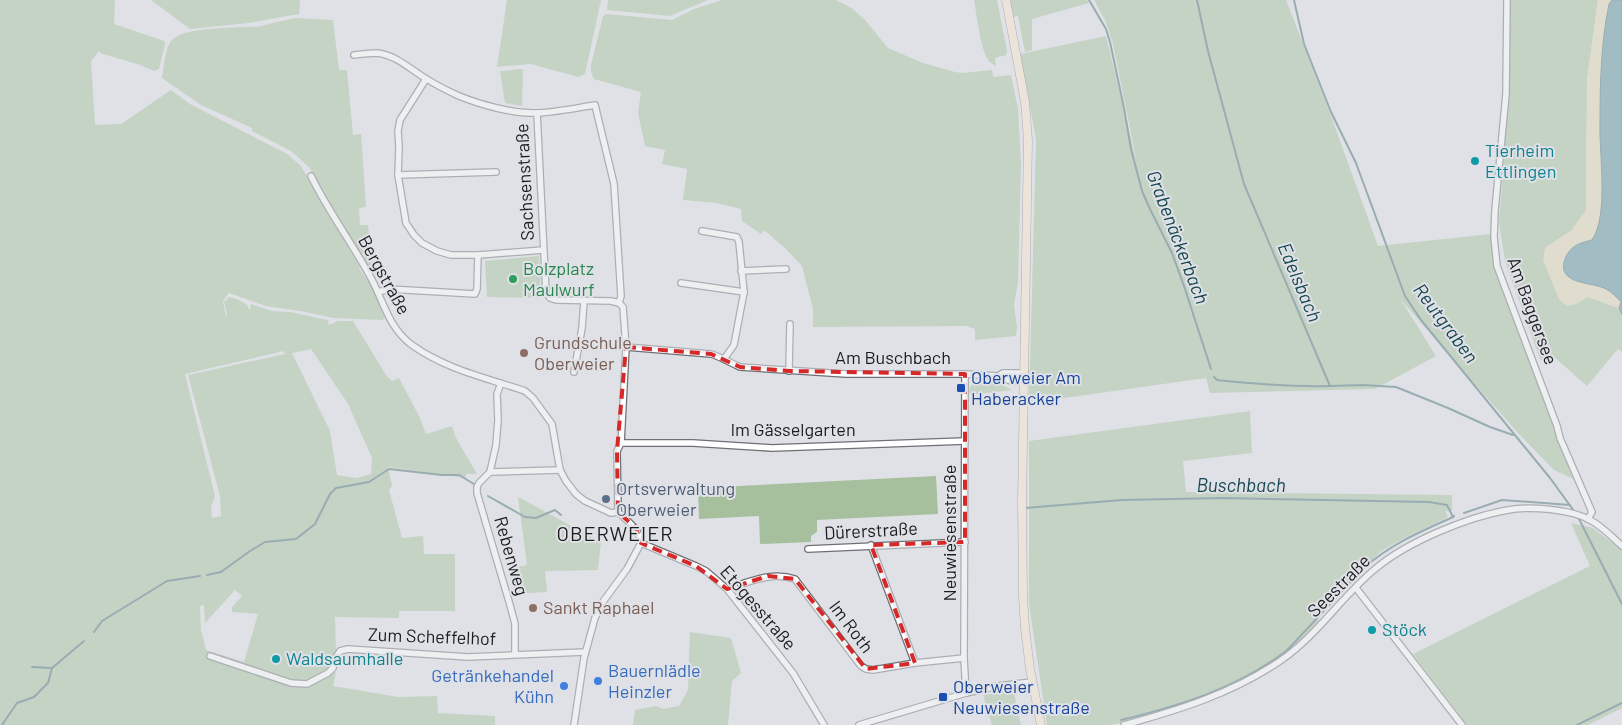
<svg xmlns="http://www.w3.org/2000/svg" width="1622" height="725" font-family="Barlow,sans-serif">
<rect width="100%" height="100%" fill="#dfe1e6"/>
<g fill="#a6c09e" fill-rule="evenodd">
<path d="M 0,0 L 115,0 L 114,24 L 164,41 L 165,44 L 159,69 L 154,71 L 140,65 L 100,53 L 99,51 L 91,61 L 95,125 L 121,124 L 171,90 L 190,104 L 287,154 L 300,165 L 307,176 L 318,197 L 360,267 L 359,268 L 374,289 L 385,318 L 382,320 L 334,318 L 300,311 L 266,306 L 229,293 L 223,301 L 226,317 L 227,313 L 224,302 L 229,297 C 237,299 248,302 250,311 L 251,304 L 272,311 L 290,312 L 328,320 L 329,325 L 338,321 L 353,321 L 386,375 L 392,381 L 399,378 L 419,416 L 426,434 L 452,426 L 456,438 L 477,474 L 466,474 L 466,478 L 388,467 L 392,486 L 389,490 L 402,538 L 423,536 L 424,554 L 455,554 L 455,611 L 399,611 L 399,618 L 335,617 L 336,651 L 333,656 L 330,669 L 307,682 L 300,682 L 308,687 L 336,672 L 333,686 L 398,697 L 437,696 L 438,713 L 495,716 L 495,725 L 0,725 ZM 311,349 L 348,404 L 372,458 L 371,474 L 356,478 L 337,475 L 330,431 L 292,353 ZM 284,351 L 285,354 L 188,375 L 220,496 L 221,516 L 212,518 L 211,507 L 215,496 L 185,374 ZM 235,590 L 242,596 L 232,607 L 232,612 L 258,614 L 244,662 L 206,650 L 201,630 L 200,606 L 204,605 L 205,623 Z"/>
<polygon points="151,0 300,0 299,14 249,23 190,29"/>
<polygon points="507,0 601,0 585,74 578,77 531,64 497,67"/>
<polygon points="608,0 708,0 670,16 607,10"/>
<polygon points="722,0 836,0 853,9 865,20 888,48 923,63 955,72 963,73 992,70 993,77 1011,75 1018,109 1021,163 1018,282 1014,305 1017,327 1016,336 975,340 975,329 967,326 813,327 813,309 802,266 785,248 764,230 761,234 742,221 741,209 717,203 683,200 687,169 662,164 665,150 645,146 638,113 641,92 594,79 591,72 591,65 603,16 607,14 672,20 694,9"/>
<path d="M 974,0 L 997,0 L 1007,51 L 1006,55 L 995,58 L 996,66 C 992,64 989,62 987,58 C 980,45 977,16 974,0 Z"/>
<polygon points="1009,0 1087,0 1089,3 1032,19 1032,50 1025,52 1018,16 1013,17"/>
<polygon points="1094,0 1286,0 1330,113 1378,246 1491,234 1494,264 1573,479 1554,470 1518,433 1401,300 1436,356 1375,389 1210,393 1206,378 1029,403 1036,139 1020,54 1106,36 1137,163 1113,44 1106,22"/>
<polygon points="1509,0 1598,0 1587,80 1586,210 1572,230 1545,248 1576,303 1588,297 1619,308 1622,315 1622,352 1618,349 1587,386 1553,356 1546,364 1540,359 1505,261 1499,223 1509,93"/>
<path d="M 295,18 L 333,20 L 339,70 L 347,70 L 353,135 L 361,134 L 366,207 L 359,208 L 360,225 L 368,225 L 373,277 L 325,200 L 310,168 L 291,151 L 252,131 L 252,128 L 201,105 L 162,78 C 164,69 165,48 171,41 C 185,25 241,29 261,26 C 273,23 284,20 295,18 Z"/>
<polygon points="523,69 522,106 505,103 500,71"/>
<polygon points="539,256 541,298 487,297 485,261"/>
<polygon points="977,381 1000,384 1012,390 970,395 969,389 973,383"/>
<path d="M 1250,411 L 1252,453 L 1183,461 L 1186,492 L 1452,495 L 1452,511 L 1445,511 L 1448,517 L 1404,538 L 1381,551 L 1316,615 L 1320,623 C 1272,672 1214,698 1148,715 C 1135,718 1121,724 1108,725 C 1088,725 1067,725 1047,725 L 1029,604 L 1029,441 Z"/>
<polygon points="936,476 938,514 817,520 817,532 811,536 811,542 760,544 759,516 699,519 698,488"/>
<polygon points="518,497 601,542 598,570 545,571 547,592 515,594 509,569 527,565"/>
<polygon points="1571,523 1593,528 1622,550 1622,708 1588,725 1467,725 1413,654 1590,566"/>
<polygon points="690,632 731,638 741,673 732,681 728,725 633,725 635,710 656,706 663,709 679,706 688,690"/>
<polygon points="1000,692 1014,693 1021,725 992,725 983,695"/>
</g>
<path fill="#e2d8b3" d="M 1598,0 L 1612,0 L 1609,4 C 1601,42 1600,83 1600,123 C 1599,154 1609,215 1592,240 L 1578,244 L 1568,251 L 1574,280 L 1606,289 L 1622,302 L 1619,308 L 1588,297 L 1576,304 L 1567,306 L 1559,299 L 1543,260 L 1545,248 L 1572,230 L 1586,210 L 1587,80 Z"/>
<path fill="#598f9a" stroke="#466c74" d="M 1612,0 L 1622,0 L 1622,315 L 1619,308 L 1621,302 C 1617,298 1612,292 1606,289 C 1594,282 1555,285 1565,259 C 1570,246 1579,243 1592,240 C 1609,215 1599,154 1600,123 C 1600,83 1601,42 1609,4 Z"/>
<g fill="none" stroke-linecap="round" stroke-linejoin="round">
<g stroke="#466c74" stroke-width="2">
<polyline points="1089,0 1106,29 1110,42 1124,108 1131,149 1142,191 1150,209 1172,253 1184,286 1211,369"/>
<polyline points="1197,0 1208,51 1244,184 1330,386 1363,385 1396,387 1448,408 1490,427 1513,435"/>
<polyline points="1294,0 1304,44 1331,112 1356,163 1405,296 1421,320 1550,478 1574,511"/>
<path d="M 1214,377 L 1217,380 C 1255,384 1292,387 1330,386"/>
<polyline points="488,496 525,517 536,518 555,510 561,515"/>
<polyline points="1025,508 1122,500 1223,498 1429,502 1447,505 1453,517 1454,516"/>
<polyline points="1464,513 1502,500 1570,505"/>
<polyline points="1578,517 1622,604"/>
<polyline points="207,575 221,572 250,551 265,542 296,539 315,524 330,494 336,488 369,482 389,469 442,475 459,475 474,484"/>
<polyline points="94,632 102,621 167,581 200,576"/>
<polyline points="32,667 52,668"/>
<path d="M 1121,720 C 1179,706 1238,688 1286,651 C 1293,645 1300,636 1307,629 C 1326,609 1344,588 1364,568 C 1390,544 1422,531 1453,517"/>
<polyline points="2,725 17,703 34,697 48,683 52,668 84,641"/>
<polyline points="1577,725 1622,703"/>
</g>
<g stroke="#6f7075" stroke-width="8">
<g id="minor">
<polyline points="1507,0 1506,94 1495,210 1494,237 1497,266 1557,426 1560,438 1592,512 1588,519"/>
<path d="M 354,55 C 362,54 370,53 377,53 C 396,55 410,69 425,78 C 436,85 448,91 459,96 C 481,105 514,114 538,113 C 557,112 576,108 595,105 L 614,184 L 621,296 L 619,303 L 623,307 L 626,347 L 621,443 L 617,451 L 618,512 C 628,522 639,528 641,543"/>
<polyline points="426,79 400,120 398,131 399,147 398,175 406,223 414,235 422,243 437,251 451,255 478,255 543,250"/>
<polyline points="537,113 546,293 550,298 556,300 611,301 619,303"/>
<polyline points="398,175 496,172"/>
<path d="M 311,176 C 328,211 352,243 371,278 C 384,302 388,327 412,345 C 445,369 487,378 525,391 L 533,398 L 552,424 L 560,470 L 566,481 L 576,494 L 585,501 L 611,513 L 618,512"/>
<polyline points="702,231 737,237 739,242 744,292 734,345 724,359"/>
<polyline points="741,271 786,269"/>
<polyline points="681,283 744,292"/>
<polyline points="378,292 389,289 475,294 477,289 478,255"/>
<path d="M 626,347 L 711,354 C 722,357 730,363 740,367 L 846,374 L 965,374 L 998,376 L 1011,381 L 1024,382"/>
<polyline points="789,371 790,324"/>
<polyline points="574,372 582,328 584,301"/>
<polyline points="965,374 964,658 966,693"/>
<polyline points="998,376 1003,373 1025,373"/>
<polyline points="501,383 497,394 498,420 496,445 490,472 479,483 477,487 477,493 510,605 515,624 515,654"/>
<polyline points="621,443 693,443 772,448 965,441"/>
<polyline points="490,472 560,470"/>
<polyline points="641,543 696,566 706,571 727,589 793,673 824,725"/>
<polyline points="871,545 915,663"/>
<polyline points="808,549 965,542"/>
<polyline points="1356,588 1462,725"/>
<path d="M 727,589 C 749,582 771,571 795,579 L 861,666 L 866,669 L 873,670 L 915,663 L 964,658"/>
<polyline points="210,656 291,683 307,684 328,673 333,668 336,657 340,651 348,649 468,657 585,652"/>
<polyline points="574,725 584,658 595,618 602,603 627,569 641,543"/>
<polyline points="859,725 966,693 998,686 1032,682"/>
<path d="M 1124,725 C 1179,710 1233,693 1280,661 C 1317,636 1341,597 1375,569 C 1407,542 1467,517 1508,510 C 1530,506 1570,509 1590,520 C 1602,526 1612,537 1622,546"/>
</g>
</g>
<g stroke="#6f7075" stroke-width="9">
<polyline id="secondary" points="1006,0 1025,102 1028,140 1022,502 1023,596 1025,628 1030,669 1041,725"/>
</g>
<use href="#minor" stroke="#fff" stroke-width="5.5"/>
<use href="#secondary" stroke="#fce7cc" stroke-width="8"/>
</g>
<path d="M0 0H1622V725H0ZM 626,347 L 711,354 L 740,367 L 789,371 L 965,374 L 965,542 L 871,545 L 915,663 L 866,669 L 795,579 L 768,576 L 727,589 L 696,566 L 641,543 L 636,528 L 618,512 L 617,451 Z" fill="#dfe1e6" fill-opacity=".55" fill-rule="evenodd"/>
<path fill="none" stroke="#d62828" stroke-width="4" stroke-dasharray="10 6" stroke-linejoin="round" d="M 626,347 L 711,354 L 740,367 L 789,371 L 965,374 L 965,542 L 871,545 L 915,663 L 866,669 L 795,579 L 768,576 L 727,589 L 696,566 L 641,543 L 636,528 L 618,512 L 617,451 Z"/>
<g fill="#0f9aa8" stroke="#dfe1e6" stroke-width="2">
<circle cx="1475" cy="161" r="5"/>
<circle cx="1372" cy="630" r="5"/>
<circle cx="276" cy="659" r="5"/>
</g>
<circle fill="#2e9e5b" stroke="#dfe1e6" stroke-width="2" cx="513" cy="279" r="5"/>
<g fill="#8d6e63" stroke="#dfe1e6" stroke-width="2">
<circle cx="524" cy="353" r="5"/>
<circle cx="533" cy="608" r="5"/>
</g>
<g fill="#1a4fb4" stroke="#dfe1e6" stroke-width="2">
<rect x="956" y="383" width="10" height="10" rx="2.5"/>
<rect x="938" y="692" width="10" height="10" rx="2.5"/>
</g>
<circle fill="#5c6f8a" stroke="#dfe1e6" stroke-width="2" cx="606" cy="499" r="5"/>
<g fill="#3f7fe0" stroke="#dfe1e6" stroke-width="2">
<circle cx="598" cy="681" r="5"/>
<circle cx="564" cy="686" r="5"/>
</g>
<g text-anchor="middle" stroke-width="4" stroke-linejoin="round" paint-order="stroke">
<g font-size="18" fill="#0d838f" stroke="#dfe1e6" text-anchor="start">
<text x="1485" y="157">Tierheim<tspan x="1485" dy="21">Ettlingen</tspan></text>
<text x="1382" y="636">Stöck</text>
<text x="286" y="665">Waldsaumhalle</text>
</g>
<g font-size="18" fill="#1b1c1d" stroke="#dfe1e6">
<text transform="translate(525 182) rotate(-93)" y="6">Sachsenstraße</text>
<text transform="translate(384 275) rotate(61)" y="6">Bergstraße</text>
<text transform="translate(1532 311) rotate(70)" y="6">Am Baggersee</text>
<text x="893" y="364">Am Buschbach</text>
<text x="793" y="436">Im Gässelgarten</text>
<text transform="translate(871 531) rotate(-3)" y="6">Dürerstraße</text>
<text transform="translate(950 533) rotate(-90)" y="6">Neuwiesenstraße</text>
<text transform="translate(511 556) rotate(74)" y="6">Rebenweg</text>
<text transform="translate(1339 586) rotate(-45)" y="6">Seestraße</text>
<text transform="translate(758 608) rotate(49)" y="6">Etogesstraße</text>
<text transform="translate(851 627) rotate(53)" y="6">Im Roth</text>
<text transform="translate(432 637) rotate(2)" y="6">Zum Scheffelhof</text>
</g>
<g font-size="18" fill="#27864d" stroke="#dfe1e6" text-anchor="start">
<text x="523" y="275">Bolzplatz<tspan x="523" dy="21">Maulwurf</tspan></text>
</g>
<g font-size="18" fill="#785e54" stroke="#dfe1e6" text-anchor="start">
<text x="534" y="349">Grundschule<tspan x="534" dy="21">Oberweier</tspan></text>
<text x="543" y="614">Sankt Raphael</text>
</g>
<g font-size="18" fill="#164399" stroke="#dfe1e6" text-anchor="start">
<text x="971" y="384">Oberweier Am<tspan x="971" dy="21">Haberacker</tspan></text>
<text x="953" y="693">Oberweier<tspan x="953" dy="21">Neuwiesenstraße</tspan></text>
</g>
<g font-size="18" fill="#4e5e75" stroke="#dfe1e6" text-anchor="start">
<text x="616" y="495">Ortsverwaltung<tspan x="616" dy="21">Oberweier</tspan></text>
</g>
<g font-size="18" fill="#366cbe" stroke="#dfe1e6" text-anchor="start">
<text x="608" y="677">Bauernlädle<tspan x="608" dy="21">Heinzler</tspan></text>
<text x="554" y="682" text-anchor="end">Getränkehandel<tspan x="554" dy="21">Kühn</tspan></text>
</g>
<g font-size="19" font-style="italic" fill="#154750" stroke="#dfe1e6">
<text transform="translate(1178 237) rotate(69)" y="7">Grabenäckerbach</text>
<text transform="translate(1300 282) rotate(67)" y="7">Edelsbach</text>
<text transform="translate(1446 323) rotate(53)" y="7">Reutgraben</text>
<text x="1241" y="492">Buschbach</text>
</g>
<g font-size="20" letter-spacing="1" fill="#1b1c1d" stroke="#dfe1e6">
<text x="615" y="541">OBERWEIER</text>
</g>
</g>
</svg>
